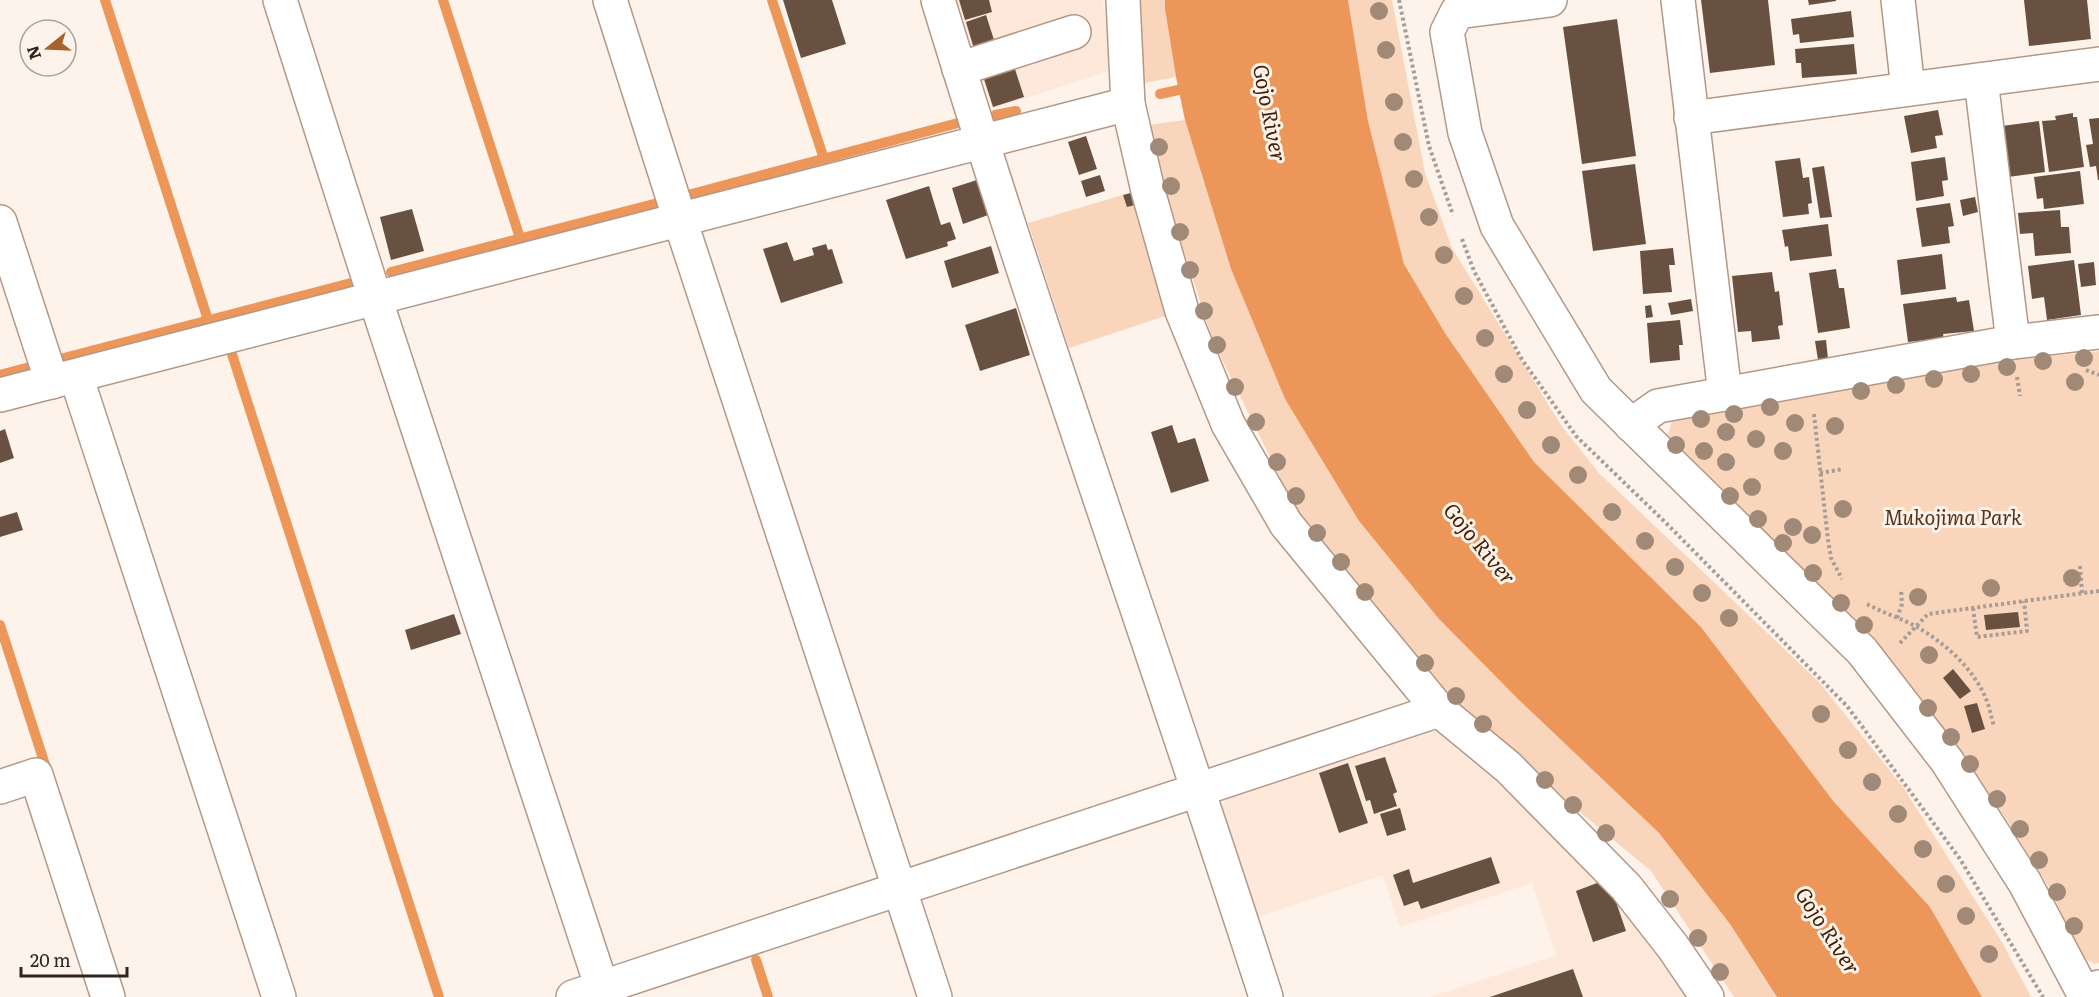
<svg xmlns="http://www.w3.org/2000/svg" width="2099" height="997" font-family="Literata,serif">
<rect width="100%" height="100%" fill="#fef3eb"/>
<g fill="#fde8da">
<polygon points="957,0 1103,0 1113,70 992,109"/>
<polygon points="1427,730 1439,732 1497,777 1572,846 1694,997 1430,997 1556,955 1532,883 1400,927 1383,875 1253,919 1218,814 1227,797"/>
</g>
<g fill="#f9d5bc">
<polygon points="1136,0 1165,0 1165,9 1176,77 1144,83 1137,34"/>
<polygon points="1348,0 1392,0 1425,173 1452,248 1561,425 1599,473 1820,683 1903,787 2002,942 2031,997 1982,997 1930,907 1834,802 1701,627 1534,462 1445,333 1404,264 1368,121"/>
<polygon points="1185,120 1231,269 1285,399 1359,521 1438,618 1517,698 1659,833 1730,924 1777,997 1734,997 1651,871 1481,730 1402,645 1301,520 1213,341 1164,190 1148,125"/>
<polygon points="1133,192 1168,315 1069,348 1028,223"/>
<polygon points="2099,351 2099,963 2095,964 2083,958 2049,887 2001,811 1946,737 1665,444 1673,418 2013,360"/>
</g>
<polygon fill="#ec9759" points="1165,0 1348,0 1368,121 1404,264 1445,333 1534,462 1701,627 1834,802 1930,907 1982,997 1777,997 1730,924 1659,833 1517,698 1438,618 1359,521 1285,399 1231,269 1185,120 1176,77 1165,9"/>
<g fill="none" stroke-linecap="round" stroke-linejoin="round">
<g stroke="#ec9759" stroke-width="10">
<polyline points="105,0 208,320"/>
<polyline points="443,0 520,238"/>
<polyline points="772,0 824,159"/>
<polyline points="1160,94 1192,87"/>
<polyline points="995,115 1016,111"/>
<polyline points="688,195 958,123"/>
<polyline points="391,272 654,204"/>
<polyline points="230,348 439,997"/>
<polyline points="60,359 351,283"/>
<polyline points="0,375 30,367"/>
<polyline points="0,625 48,774"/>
<polyline points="756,960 768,997"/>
</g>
</g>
<g fill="#695141">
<polygon points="783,0 832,0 846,44 801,58"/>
<polygon points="959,0 989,0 992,12 965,20"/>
<polygon points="1701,0 1768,0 1775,65 1710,73"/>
<polygon points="1808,0 1836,0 1836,1 1809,5"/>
<polygon points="2024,0 2087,0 2091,39 2029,46"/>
<polygon points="1851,11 1854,37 1800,43 1799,34 1793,35 1791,19"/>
<polygon points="986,15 995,43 974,49 966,22"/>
<polygon points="1617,19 1636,156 1582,164 1563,27"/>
<polygon points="1854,44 1857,74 1802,78 1801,63 1796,63 1795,49"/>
<polygon points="1014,66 1024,97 993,107 983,76"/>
<polygon points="1938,110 1943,135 1935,136 1937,148 1911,153 1904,116"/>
<polygon points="2073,113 2073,117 2077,117 2084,167 2049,172 2042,121 2056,120 2055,116"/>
<polygon points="2099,118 2099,180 2098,180 2096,166 2090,167 2086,145 2093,144 2089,119"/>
<polygon points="2039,121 2045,172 2008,177 2002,126"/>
<polygon points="1086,136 1097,169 1079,175 1068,142"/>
<polygon points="1945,157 1948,180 1942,181 1944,196 1916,201 1911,162"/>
<polygon points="1800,158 1803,178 1809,177 1812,203 1808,204 1809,214 1783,217 1775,161"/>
<polygon points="1635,164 1646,244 1593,251 1582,171"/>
<polygon points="1824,166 1832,217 1820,218 1812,168"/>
<polygon points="2080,171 2084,204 2044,209 2043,198 2037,199 2034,177"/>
<polygon points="1100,175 1105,191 1086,197 1081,181"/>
<polygon points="980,179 991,214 963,224 952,188"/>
<polygon points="929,186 941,225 950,222 956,239 947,242 948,246 906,259 886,200"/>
<polygon points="1131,193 1135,205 1127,207 1123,195"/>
<polygon points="1975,197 1978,212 1963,216 1960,200"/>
<polygon points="1950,203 1954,226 1948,227 1950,243 1922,247 1916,208"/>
<polygon points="412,209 424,251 391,260 380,217"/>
<polygon points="2060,210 2061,227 2069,227 2071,253 2035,256 2033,233 2020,234 2018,213"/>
<polygon points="1828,224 1832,256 1790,261 1788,246 1785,247 1782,230"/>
<polygon points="787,242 794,261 814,255 812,248 826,244 828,250 832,249 843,283 781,303 763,249"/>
<polygon points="991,246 999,273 952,288 944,261"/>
<polygon points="1673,248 1675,265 1669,265 1672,292 1643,294 1640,251"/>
<polygon points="1942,254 1946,289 1901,295 1897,260"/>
<polygon points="2074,260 2081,315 2047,320 2044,297 2032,299 2028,266"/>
<polygon points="2094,262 2096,285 2081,287 2078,264"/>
<polygon points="1836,269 1839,288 1844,288 1850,328 1818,333 1809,273"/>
<polygon points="1772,272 1775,292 1779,291 1783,325 1778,326 1780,339 1752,342 1751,331 1738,332 1732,276"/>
<polygon points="1956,297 1957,302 1969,300 1974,331 1943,334 1944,338 1908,342 1903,304"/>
<polygon points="1691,299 1693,311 1671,315 1668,303"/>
<polygon points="1651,305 1653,317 1646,318 1645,306"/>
<polygon points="1016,308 1030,355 980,371 965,325"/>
<polygon points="1680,320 1683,345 1679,345 1680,360 1650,363 1647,323"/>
<polygon points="1826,340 1828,359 1818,360 1815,341"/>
<polygon points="1172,425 1178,443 1195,438 1209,481 1171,493 1151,432"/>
<polygon points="5,429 14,458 0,463 0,431"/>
<polygon points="17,512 23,530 0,537 0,517"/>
<polygon points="2018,612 2020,627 1986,630 1984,615"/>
<polygon points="454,614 461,634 411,650 405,630"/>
<polygon points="1953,669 1971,691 1960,699 1943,678"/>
<polygon points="1977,703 1985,729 1972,733 1964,706"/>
<polygon points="1385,757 1397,792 1393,794 1397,806 1374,814 1370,800 1366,801 1355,766"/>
<polygon points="1348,763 1368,823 1339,833 1319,773"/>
<polygon points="1400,808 1406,830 1387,836 1380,814"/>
<polygon points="1491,857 1500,883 1421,909 1418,901 1404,906 1393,875 1409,869 1413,883"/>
<polygon points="1597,883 1615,899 1626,931 1593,942 1576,891"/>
<polygon points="1573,969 1583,997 1490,997"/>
</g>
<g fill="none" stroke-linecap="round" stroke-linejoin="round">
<g stroke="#b39887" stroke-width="36">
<g id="minor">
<polyline points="280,0 375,298 605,997"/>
<polyline points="610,0 680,220 935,997"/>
<path d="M 938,0 C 1040,335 1159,664 1266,997"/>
<polyline points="1123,0 1128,104 1148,191 1182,311 1228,424 1286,524 1439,710 1508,767 1626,887 1673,947 1707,997"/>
<polyline points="1550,0 1457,12 1447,32 1465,133 1497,226 1596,390 1862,651 1947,761 2025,883 2083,992 2099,987"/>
<polyline points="1678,0 1725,394"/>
<polyline points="1898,0 1908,89"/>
<polyline points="959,69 1074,32"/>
<polyline points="1981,80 2013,342"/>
<polyline points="1691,118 2099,64"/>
<polyline points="0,222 52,382"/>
<polyline points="76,376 279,997"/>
<polyline points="0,395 1128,104"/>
<polyline points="1631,425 1658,406 2013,342 2099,332"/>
<polyline points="0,787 36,775 108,997"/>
<polyline points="573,997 1439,710"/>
</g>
</g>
<g stroke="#a89d96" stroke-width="4" stroke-dasharray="3 3" stroke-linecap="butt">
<polyline points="1399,0 1429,146 1453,215"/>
<polyline points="1462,239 1474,271 1521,358 1576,436 1665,522 1847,706 1960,859 2043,997"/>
<polyline points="2086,370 2099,375"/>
<polyline points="2017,377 2020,396"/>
<polyline points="1814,414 1828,540 1831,558 1842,579"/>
<polyline points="1820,473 1843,469"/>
<polyline points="2080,566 2082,593"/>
<path d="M 1867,604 C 1883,613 1901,618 1917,627 C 1945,643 1974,669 1986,699 C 1990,708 1991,717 1994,726"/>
<polyline points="1973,608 1977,637 2027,631 2024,601"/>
<polyline points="1897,618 1902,604 1901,589"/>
<polyline points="1900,643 1928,614 2099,591"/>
</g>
<use href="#minor" stroke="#fff" stroke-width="33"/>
</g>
<g fill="#a18977">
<circle cx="1379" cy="11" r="9"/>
<circle cx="1386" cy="50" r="9"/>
<circle cx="1394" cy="102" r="9"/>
<circle cx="1403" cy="142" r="9"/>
<circle cx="1159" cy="147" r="9"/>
<circle cx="1414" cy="179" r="9"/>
<circle cx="1171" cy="186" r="9"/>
<circle cx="1429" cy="217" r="9"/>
<circle cx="1180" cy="232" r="9"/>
<circle cx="1444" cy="255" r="9"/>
<circle cx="1190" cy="270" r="9"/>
<circle cx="1464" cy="296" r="9"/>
<circle cx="1204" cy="311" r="9"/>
<circle cx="1485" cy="338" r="9"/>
<circle cx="1217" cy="345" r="9"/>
<circle cx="2084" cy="358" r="9"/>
<circle cx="2043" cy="361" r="9"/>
<circle cx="2007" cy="367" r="9"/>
<circle cx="1504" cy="374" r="9"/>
<circle cx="1971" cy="374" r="9"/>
<circle cx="1934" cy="379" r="9"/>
<circle cx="2075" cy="382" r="9"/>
<circle cx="1896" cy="385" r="9"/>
<circle cx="1235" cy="387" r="9"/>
<circle cx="1861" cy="391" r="9"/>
<circle cx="1770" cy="407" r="9"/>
<circle cx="1527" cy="410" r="9"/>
<circle cx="1734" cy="414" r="9"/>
<circle cx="1701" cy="419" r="9"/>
<circle cx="1256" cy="422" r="9"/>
<circle cx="1795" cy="423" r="9"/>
<circle cx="1835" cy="426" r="9"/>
<circle cx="1726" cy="432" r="9"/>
<circle cx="1756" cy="439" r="9"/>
<circle cx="1551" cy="445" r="9"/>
<circle cx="1676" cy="445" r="9"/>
<circle cx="1704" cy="451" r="9"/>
<circle cx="1783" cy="451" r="9"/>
<circle cx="1277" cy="462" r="9"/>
<circle cx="1726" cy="462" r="9"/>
<circle cx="1578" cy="475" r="9"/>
<circle cx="1752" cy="487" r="9"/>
<circle cx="1296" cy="496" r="9"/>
<circle cx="1730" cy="496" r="9"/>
<circle cx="1843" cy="509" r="9"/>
<circle cx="1612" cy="512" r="9"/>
<circle cx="1758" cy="519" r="9"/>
<circle cx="1793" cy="527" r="9"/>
<circle cx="1317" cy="533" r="9"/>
<circle cx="1812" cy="535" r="9"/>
<circle cx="1645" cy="541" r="9"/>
<circle cx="1783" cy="543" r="9"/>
<circle cx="1341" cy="562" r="9"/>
<circle cx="1675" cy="567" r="9"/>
<circle cx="1813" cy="573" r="9"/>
<circle cx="2072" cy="578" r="9"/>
<circle cx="1991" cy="588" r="9"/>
<circle cx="1365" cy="592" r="9"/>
<circle cx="1702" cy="593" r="9"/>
<circle cx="1918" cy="597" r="9"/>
<circle cx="1841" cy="603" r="9"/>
<circle cx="1729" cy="618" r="9"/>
<circle cx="1864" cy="625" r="9"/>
<circle cx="1929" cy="655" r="9"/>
<circle cx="1425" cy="663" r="9"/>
<circle cx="1456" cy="696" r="9"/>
<circle cx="1928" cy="708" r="9"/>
<circle cx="1821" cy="714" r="9"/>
<circle cx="1483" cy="724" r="9"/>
<circle cx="1951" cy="737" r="9"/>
<circle cx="1848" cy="750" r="9"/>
<circle cx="1970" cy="764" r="9"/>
<circle cx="1545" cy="780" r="9"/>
<circle cx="1872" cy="782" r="9"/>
<circle cx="1997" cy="799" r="9"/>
<circle cx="1573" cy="805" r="9"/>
<circle cx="1898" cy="814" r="9"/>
<circle cx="2020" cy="829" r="9"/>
<circle cx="1606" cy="833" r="9"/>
<circle cx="1923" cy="849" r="9"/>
<circle cx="2039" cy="860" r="9"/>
<circle cx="1946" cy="884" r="9"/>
<circle cx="2057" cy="892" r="9"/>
<circle cx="1670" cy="899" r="9"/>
<circle cx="1966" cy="916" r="9"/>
<circle cx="2074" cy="926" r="9"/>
<circle cx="1698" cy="938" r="9"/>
<circle cx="1989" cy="954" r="9"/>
<circle cx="1720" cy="972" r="9"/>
</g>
<g text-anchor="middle" stroke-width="6" stroke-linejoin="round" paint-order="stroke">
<g font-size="20" font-style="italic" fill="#553218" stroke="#fef3eb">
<text x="1953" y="525">Mukojima Park</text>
</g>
<g font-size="21" font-style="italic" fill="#412005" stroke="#fef3eb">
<text transform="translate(1269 113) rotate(79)" y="7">Gojo River</text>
<text transform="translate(1479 544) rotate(50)" y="7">Gojo River</text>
<text transform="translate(1827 931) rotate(57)" y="7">Gojo River</text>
</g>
</g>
<g transform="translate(48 48) rotate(252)"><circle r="28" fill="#fef3eb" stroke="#aba199" stroke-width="1.5"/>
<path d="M0-4.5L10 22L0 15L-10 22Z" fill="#a56330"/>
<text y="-9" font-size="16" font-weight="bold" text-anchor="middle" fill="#2f251e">N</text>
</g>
<path d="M21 967v9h106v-9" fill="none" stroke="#2f251e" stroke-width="3"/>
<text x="30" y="967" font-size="18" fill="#2f251e" stroke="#fef3eb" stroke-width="4.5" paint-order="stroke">20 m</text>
</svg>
